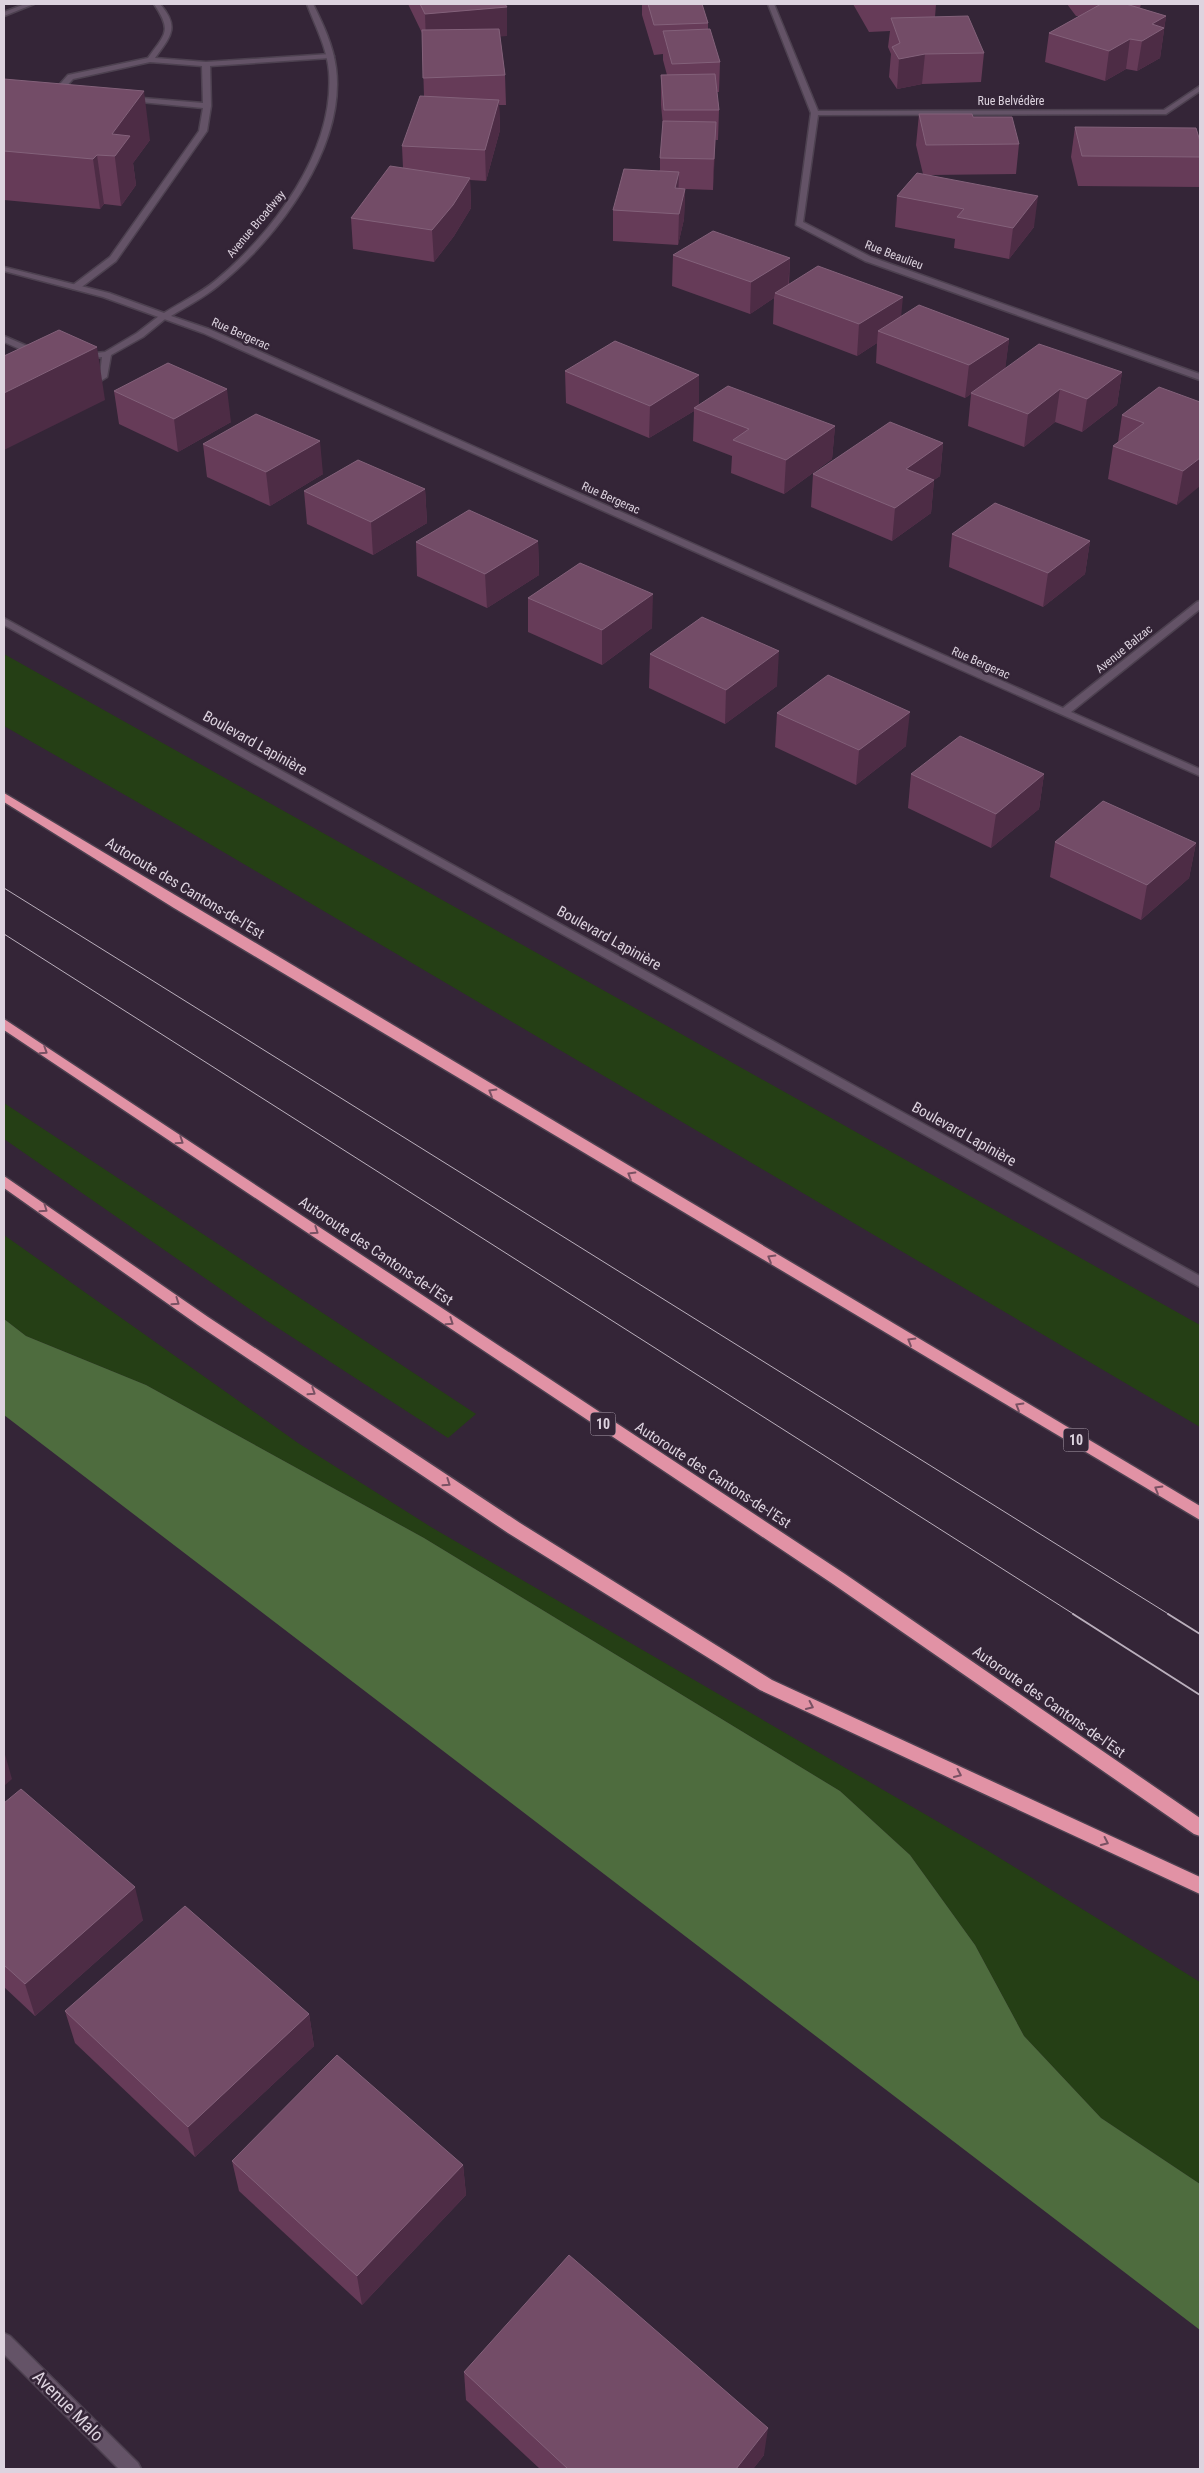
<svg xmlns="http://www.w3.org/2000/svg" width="1204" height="2473" font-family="'Roboto Condensed',sans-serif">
<rect width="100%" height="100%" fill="#342537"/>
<g fill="#253f15">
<polygon points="4,654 1200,1325 1200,1427 181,827 4,726"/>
<polygon points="4,1103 476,1414 448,1438 264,1319 4,1139"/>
<polygon points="4,1235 298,1443 431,1527 990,1852 1200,1982 1200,2184 1101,2118 1024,2036 975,1945 910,1855 840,1791 424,1538 146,1385 26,1336 4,1319"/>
</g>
<polygon fill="#4e6c3e" points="4,1319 26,1336 146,1385 424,1538 840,1791 910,1855 975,1945 1024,2036 1101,2118 1200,2184 1200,2330 4,1415"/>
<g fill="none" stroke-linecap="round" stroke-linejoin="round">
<g stroke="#4d4150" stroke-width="3">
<g id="lane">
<polygon points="25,4 34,4 4,16 4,12"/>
<path d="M 154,4 L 160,4 C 180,27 171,36 155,58 L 206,62 L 330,54 L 334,56 L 330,58 L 210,66 L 211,106 L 207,131 L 116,261 L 79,289 L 73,289 L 73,285 L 110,257 L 199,131 L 203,108 L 130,101 L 126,99 L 130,97 L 203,103 L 202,66 L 150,62 L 73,79 L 61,92 L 64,94 L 63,96 L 52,93 L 68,75 L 148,58 C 166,33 172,31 154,4 Z"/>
<polygon points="163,313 170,315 143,337 111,355 107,377 91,387 85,387 85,383 100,374 102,357 81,360 77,357 78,355 105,352 137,333"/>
<polygon points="4,336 41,352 42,354 35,356 4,342"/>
</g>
</g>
<g stroke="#4d4150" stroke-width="3">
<g id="street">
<path d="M 307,4 L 313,4 C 323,24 333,45 336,68 C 346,147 278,238 219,285 C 205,297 187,306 171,316 L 209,329 L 1063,708 L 1197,602 L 1200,601 L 1200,609 L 1071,712 L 1200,769 L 1200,776 L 203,333 L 103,297 L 4,271 L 4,267 L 109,293 L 164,313 C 181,302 199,294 215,281 C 273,233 335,151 329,72 C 327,47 315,26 307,4 Z"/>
<polygon points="768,4 774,4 818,111 1164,110 1200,86 1200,91 1166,114 818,115 803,222 871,257 1200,374 1200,380 865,261 796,225 811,113"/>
</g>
</g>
<g stroke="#4d4150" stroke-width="3">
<g id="secondary">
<polygon points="4,618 1200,1276 1200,1287 4,625"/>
<polygon points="4,2333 10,2336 138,2463 141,2469 119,2469 4,2354"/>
</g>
</g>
<g stroke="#4d4150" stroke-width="3">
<g id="highway">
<polygon points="4,793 1200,1506 1200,1520 174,908 4,802"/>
<polygon points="4,1019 845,1574 1200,1818 1200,1836 1194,1834 833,1584 4,1030"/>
<polygon points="4,1176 208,1317 520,1523 772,1680 1200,1877 1200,1894 760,1690 508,1533 198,1325 4,1188"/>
</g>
</g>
<use href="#lane" fill="#645367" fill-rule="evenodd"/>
<use href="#street" fill="#645367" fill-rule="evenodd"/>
<use href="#secondary" fill="#645367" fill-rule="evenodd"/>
<use href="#highway" fill="#e192a5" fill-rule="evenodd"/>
<g stroke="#baafbc" stroke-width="1">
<polyline points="4,888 1170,1615"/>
<polyline points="4,934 1075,1615"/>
</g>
<g stroke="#baafbc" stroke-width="2">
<polyline points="1073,1614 1200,1695"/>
<polyline points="1168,1614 1200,1634"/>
</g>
</g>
<g fill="#663b58">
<polygon points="408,4 505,4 507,36 500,36 505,75 506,105 499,105 500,130 486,181 470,180 471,208 454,236 434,262 353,249 351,218 403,168 402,146 424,96 422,33"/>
<polygon points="641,4 702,4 708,23 708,29 720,62 719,92 717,92 719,110 718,140 715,140 713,190 685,189 684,219 678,245 613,241 613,210 660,170 660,158 663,126 661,105 661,75 667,75 663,60 663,54 654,55 642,15 642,5"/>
<polygon points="853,4 936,4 935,17 984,53 981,82 922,84 897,89 889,77 891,54 888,47 890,31 869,32"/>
<polygon points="1067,4 1141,4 1140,8 1166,16 1160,58 1137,71 1126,69 1105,81 1045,62 1049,33 1080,16 1076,16"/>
<polygon points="4,79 150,140 133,163 136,185 121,206 104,204 100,209 4,200"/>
<polygon points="919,114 973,117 1019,144 1016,174 930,175 1034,227 1009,259 954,248 955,239 895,227 897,196 923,174 916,145"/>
<polygon points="1075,127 1200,141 1200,187 1078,186 1071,157"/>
<polygon points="673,255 790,258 789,284 901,317 1009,339 1005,368 1122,372 1117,405 1082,432 1055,422 1024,447 968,426 971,394 965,398 876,363 877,343 857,356 773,324 774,298 750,314 672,286"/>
<polygon points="565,371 699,405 835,426 832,459 784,494 731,473 732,456 693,441 694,411 649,438 566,403"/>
<polygon points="114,391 231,422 178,452 119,424"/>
<polygon points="1200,402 1177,505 1108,479 1113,446 1118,442 1122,415"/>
<polygon points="943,443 940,476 934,480 931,513 892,541 811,507 813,474"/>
<polygon points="203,444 323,474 270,506 207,477"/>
<polygon points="425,489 427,523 373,555 307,524 304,491"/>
<polygon points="952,534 1090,541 1085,574 1043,607 949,567"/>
<polygon points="538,541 539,575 487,608 417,576 416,542"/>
<polygon points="528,598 652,628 602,665 528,632"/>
<polygon points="650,654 777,686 725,724 649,688"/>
<polygon points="777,713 906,746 856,785 775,747"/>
<polygon points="911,774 1044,774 1039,809 991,848 908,808"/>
<polygon points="1055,842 1196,843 1189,878 1141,920 1050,877"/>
<polygon points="4,1803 143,1920 35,2016 4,1987"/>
<polygon points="65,2011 309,2014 314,2046 195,2157 75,2043"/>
<polygon points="232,2161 463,2165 466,2195 362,2305 239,2191"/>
<polygon points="464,2372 764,2455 753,2469 540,2469 466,2400"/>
</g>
<g fill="#4d2c45">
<polygon points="507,7 507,36 426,43 425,14"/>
<polygon points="1166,16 1160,58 1137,71 1142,41 1152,24"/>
<polygon points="1130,39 1126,69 1105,81 1109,51"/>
<polygon points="925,54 922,84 897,89 899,59"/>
<polygon points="144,91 150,140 133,163 136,185 121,206 112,134"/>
<polygon points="499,100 500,130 486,181 485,150"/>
<polygon points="716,122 715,153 713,190 714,159"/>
<polygon points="97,155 104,204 100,209 93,159"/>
<polygon points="679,172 678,202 675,188"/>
<polygon points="470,178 471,208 454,236 434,262 432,230"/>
<polygon points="685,189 684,219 678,245 679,214"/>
<polygon points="1038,196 1034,227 1009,259 1013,228"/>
<polygon points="790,258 788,289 775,293 774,298 750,314 751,282"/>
<polygon points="903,297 900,328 878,331 877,343 857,356 859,324"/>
<polygon points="1009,339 1005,371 965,398 969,365"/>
<polygon points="97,347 105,400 4,450 4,393"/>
<polygon points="1122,372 1117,405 1082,432 1087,399"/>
<polygon points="699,375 699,408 694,408 694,411 649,438 650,406"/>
<polygon points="227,389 231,422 178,452 174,419"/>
<polygon points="1060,389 1055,422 1024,447 1028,414"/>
<polygon points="835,426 832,459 784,494 786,460"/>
<polygon points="320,441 323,474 270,506 266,472"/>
<polygon points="943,443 940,476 934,480 931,513 892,541 895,508 906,469"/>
<polygon points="1200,458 1200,486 1177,505 1183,471"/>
<polygon points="425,489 427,523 373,555 371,522"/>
<polygon points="538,541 539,575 487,608 485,574"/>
<polygon points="1090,541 1085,574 1043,607 1048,573"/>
<polygon points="653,594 652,628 602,665 602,630"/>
<polygon points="779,651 777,686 725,724 726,690"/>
<polygon points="910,712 906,746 856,785 859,750"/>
<polygon points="1044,774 1039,809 991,848 996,814"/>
<polygon points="1196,843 1189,878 1141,920 1147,885"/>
<polygon points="4,1751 12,1779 4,1786"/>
<polygon points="135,1887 143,1920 35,2016 25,1984"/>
<polygon points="309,2014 314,2046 195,2157 188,2127"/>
<polygon points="463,2165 466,2195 362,2305 357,2276"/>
<polygon points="768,2428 764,2455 753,2469 736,2469"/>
</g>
<g fill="#734c67" stroke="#83617a">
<polygon points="420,4 505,4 507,7 425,14"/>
<polygon points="648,4 702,4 708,23 654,25"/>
<polygon points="1101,4 1126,4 1166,16 1152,24 1164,28 1142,41 1130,39 1109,51 1049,33"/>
<polygon points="968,16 984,53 925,54 899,59 892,47 900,43 891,18"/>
<polygon points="499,29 505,75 423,78 422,30"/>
<polygon points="710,29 720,62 672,64 663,31"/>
<polygon points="715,74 719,110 664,110 661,75"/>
<polygon points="4,79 144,91 112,134 130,136 115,156 97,155 93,159 4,151"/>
<polygon points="420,96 499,100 485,150 402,146"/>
<polygon points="919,114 972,114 973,117 1012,117 1019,144 926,145"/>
<polygon points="663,121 716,122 714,159 660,158"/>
<polygon points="1075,127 1196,128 1200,141 1200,157 1082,156"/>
<polygon points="390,166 470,178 453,205 432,230 351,218"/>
<polygon points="624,169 679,172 675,188 685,189 679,214 613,210"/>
<polygon points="917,173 1038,196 1013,228 957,217 964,209 897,196"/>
<polygon points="713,231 790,258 751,282 673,255"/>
<polygon points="818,266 903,297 859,324 775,293"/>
<polygon points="919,305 1009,339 969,365 878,331"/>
<polygon points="59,330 97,347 4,393 4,356"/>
<polygon points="615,341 699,375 650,406 565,371"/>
<polygon points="1039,344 1122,372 1087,399 1060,389 1028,414 971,393"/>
<polygon points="168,363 227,389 174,419 114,391"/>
<polygon points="728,386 835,426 786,460 733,440 749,429 694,408"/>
<polygon points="1159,387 1200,402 1200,458 1183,471 1113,446 1144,423 1122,415"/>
<polygon points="256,414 320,441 266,472 203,444"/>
<polygon points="890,422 943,443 906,469 934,480 895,508 813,474"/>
<polygon points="358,460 425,489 371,522 304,491"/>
<polygon points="995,503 1090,541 1048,573 952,534"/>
<polygon points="469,510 538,541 485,574 416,542"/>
<polygon points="580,563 653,594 602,630 528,598"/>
<polygon points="702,617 779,651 726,690 650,654"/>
<polygon points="828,675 910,712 859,750 777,713"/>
<polygon points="960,736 1044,774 996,814 911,774"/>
<polygon points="1103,801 1196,843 1147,885 1055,842"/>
<polygon points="21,1789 135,1887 25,1984 4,1965 4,1803"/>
<polygon points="185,1906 309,2014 188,2127 65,2011"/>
<polygon points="337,2055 463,2165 357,2276 232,2161"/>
<polygon points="569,2255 768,2428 736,2469 568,2469 464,2372"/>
</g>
<defs><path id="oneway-chevron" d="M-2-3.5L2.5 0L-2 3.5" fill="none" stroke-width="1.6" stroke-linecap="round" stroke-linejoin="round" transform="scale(1.25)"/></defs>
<g stroke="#795163">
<use href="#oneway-chevron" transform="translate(44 1051) rotate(33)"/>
<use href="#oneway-chevron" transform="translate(492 1092) rotate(-149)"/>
<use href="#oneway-chevron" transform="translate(180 1141) rotate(34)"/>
<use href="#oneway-chevron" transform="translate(631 1175) rotate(-149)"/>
<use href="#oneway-chevron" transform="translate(44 1209) rotate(35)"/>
<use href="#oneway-chevron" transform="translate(315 1231) rotate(34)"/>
<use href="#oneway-chevron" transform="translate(771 1258) rotate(-149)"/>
<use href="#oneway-chevron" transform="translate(176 1302) rotate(35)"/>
<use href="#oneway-chevron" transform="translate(450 1322) rotate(34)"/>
<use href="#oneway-chevron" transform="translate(911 1341) rotate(-149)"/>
<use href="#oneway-chevron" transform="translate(312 1392) rotate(33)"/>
<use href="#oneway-chevron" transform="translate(1019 1406) rotate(-149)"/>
<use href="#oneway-chevron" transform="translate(447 1483) rotate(34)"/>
<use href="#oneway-chevron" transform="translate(1158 1489) rotate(-149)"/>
<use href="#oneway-chevron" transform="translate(810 1706) rotate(25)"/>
<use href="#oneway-chevron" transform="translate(958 1774) rotate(25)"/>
<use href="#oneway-chevron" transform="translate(1105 1842) rotate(25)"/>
</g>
<g text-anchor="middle" stroke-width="5" stroke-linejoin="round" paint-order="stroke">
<g font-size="12" fill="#ddd3df" stroke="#342537">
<text x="1011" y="105">Rue Belvédère</text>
<text transform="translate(256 224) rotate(-50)" y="4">Avenue Broadway</text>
<text transform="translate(894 255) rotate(21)" y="4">Rue Beaulieu</text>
<text transform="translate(241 334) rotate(24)" y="4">Rue Bergerac</text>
<text transform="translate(611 498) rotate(24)" y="4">Rue Bergerac</text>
<text transform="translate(1124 649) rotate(-39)" y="4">Avenue Balzac</text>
<text transform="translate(981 663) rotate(24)" y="4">Rue Bergerac</text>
</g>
<g fill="#342537" stroke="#aa9fad" stroke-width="1">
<rect x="590.5" y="1412.5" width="25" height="23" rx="4"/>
<rect x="1063.5" y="1428.5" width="25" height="23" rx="4"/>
</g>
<g font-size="14" font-weight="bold" fill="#ddd3df">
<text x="603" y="1429">10</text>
<text x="1076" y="1445">10</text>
</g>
<g font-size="15" fill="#ddd3df" stroke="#342537">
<text transform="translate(255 743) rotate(29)" y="5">Boulevard Lapinière</text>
<text transform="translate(185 888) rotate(31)" y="5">Autoroute des Cantons-de-l'Est</text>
<text transform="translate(609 938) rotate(29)" y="5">Boulevard Lapinière</text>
<text transform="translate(964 1134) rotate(29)" y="5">Boulevard Lapinière</text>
<text transform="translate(376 1251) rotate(34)" y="5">Autoroute des Cantons-de-l'Est</text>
<text transform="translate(713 1475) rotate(33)" y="5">Autoroute des Cantons-de-l'Est</text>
<text transform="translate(1049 1702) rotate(35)" y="5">Autoroute des Cantons-de-l'Est</text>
</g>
<g font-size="18" fill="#ddd3df" stroke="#342537">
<text transform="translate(68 2406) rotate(45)" y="6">Avenue Malo</text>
</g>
</g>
<rect width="1204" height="2473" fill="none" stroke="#ddd3df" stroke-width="10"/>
</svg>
